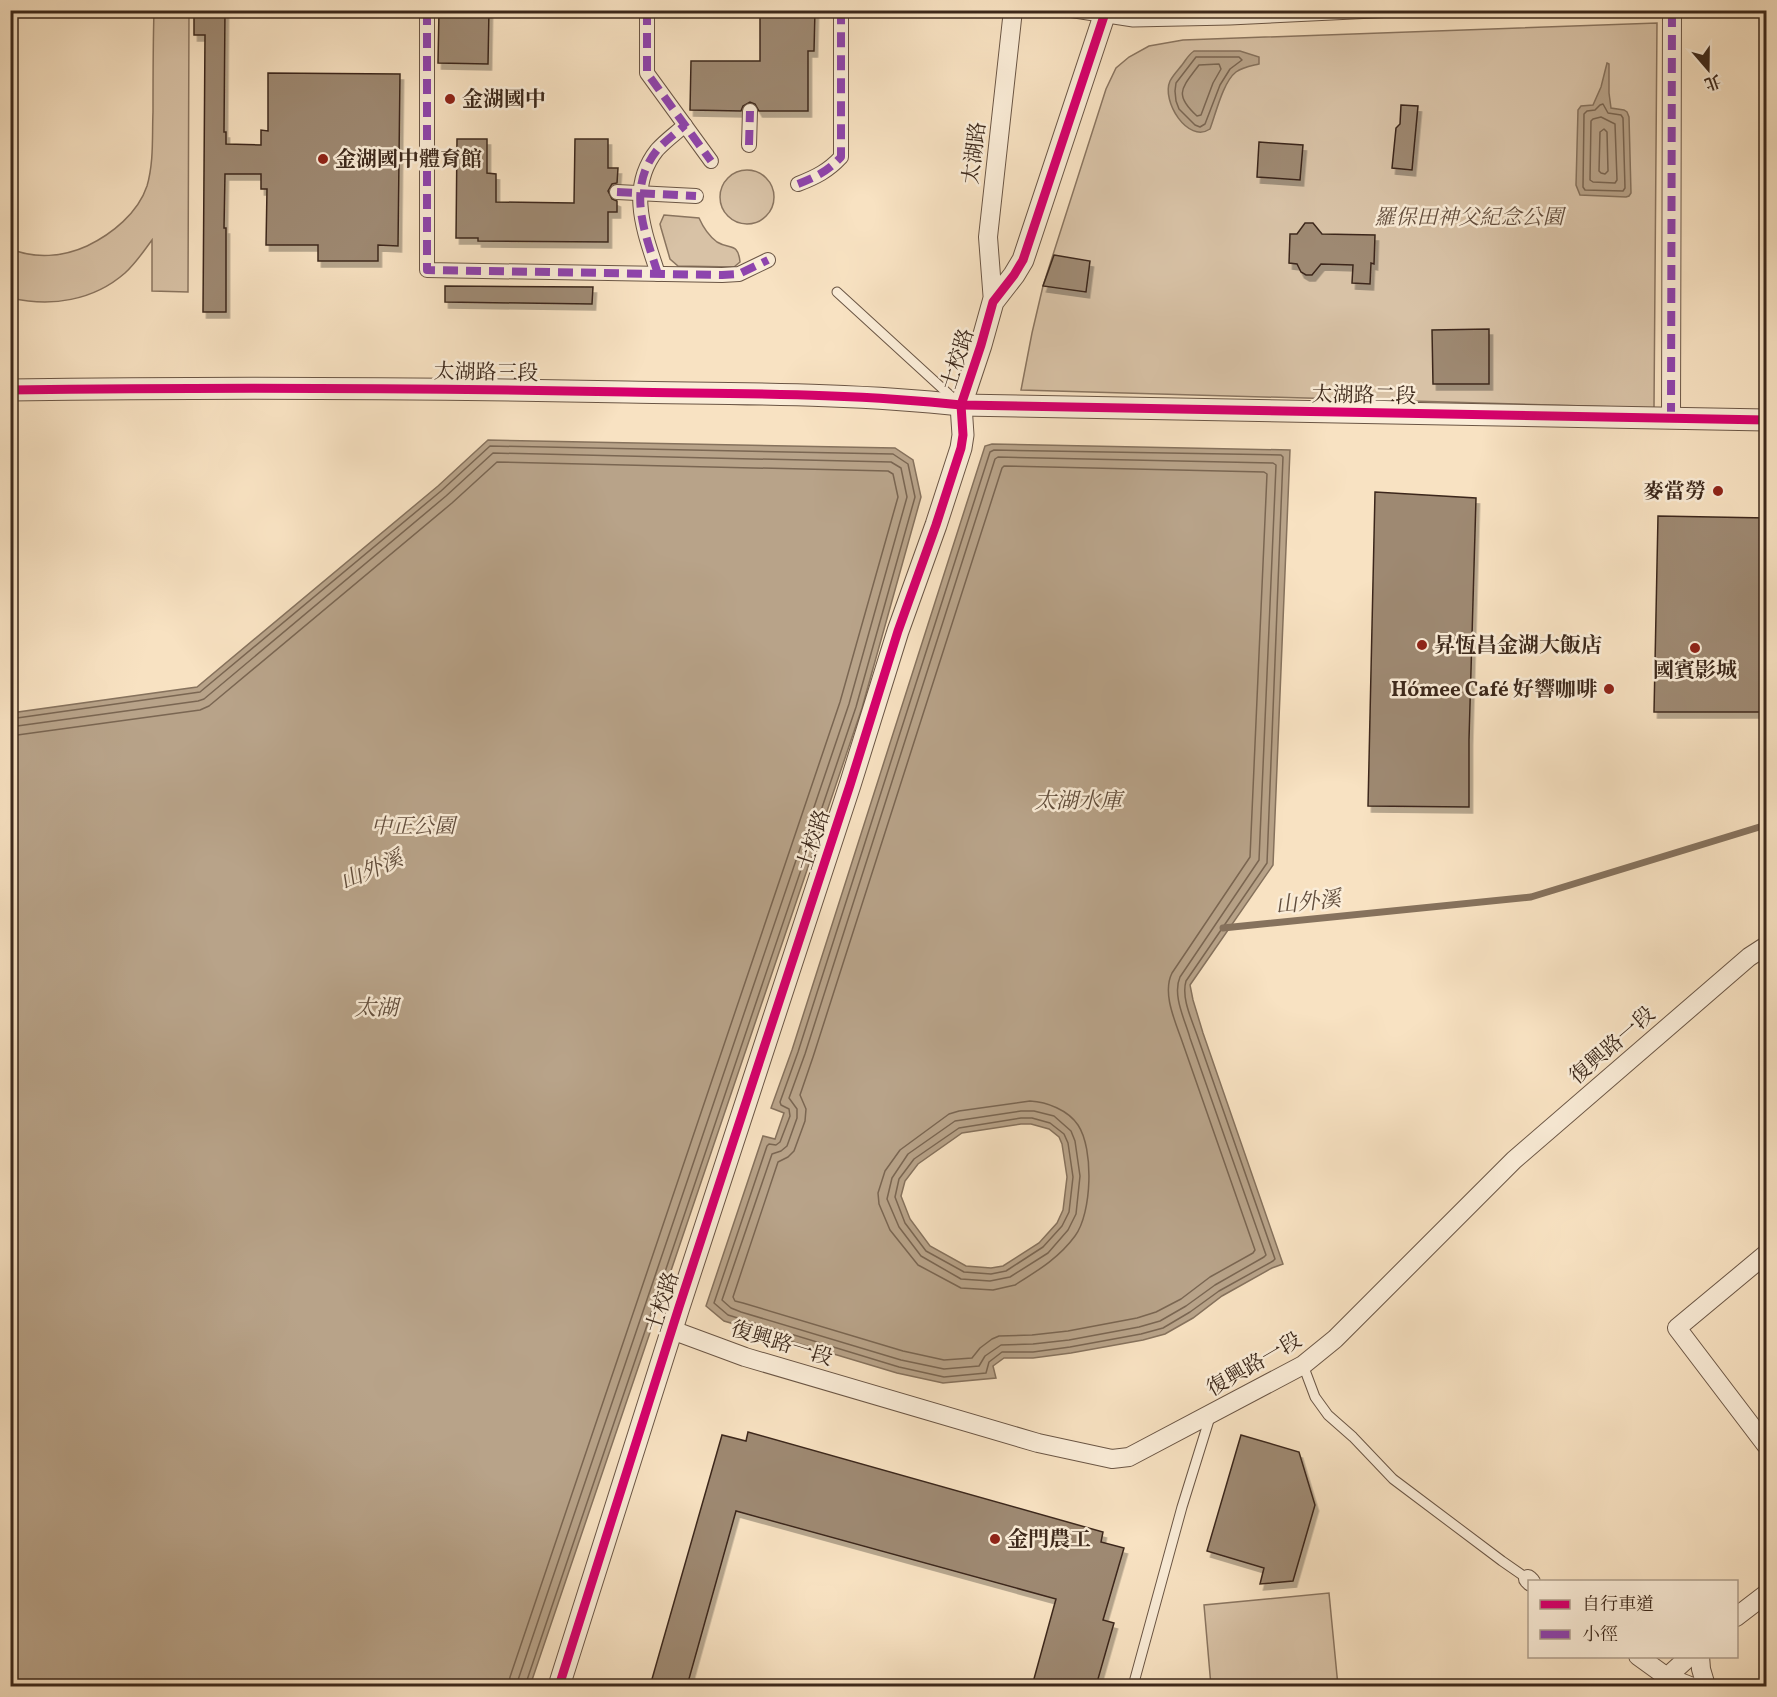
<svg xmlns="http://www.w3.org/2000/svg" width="1777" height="1697" font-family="Vollkorn,'Noto Serif TC',serif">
<defs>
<filter id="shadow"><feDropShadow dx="3.5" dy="6" stdDeviation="0" flood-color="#0004"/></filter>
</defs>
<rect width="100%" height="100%" fill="#f8e2c2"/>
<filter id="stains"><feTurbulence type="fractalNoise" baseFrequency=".00333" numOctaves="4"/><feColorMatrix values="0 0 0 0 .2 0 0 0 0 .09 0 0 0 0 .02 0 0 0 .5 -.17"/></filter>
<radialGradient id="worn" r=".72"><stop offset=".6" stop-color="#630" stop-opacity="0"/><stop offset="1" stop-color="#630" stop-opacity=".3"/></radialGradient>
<g fill="#d8c2a6" stroke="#8a7560" stroke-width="1.5">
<path d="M 154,11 L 189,11 L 188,292 L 152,291 L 152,240 C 143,252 136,263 125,273 C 93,301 51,307 11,298 L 11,249 C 35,259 63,257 87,246 C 112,234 138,213 147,186 C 154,162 152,136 153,112 C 153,78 153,44 154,11 Z"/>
<polygon points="1657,23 1654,408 1021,390 1032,333 1043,286 1106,89 1116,68 1129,57 1149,46 1183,40"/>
<circle cx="747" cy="197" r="27"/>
<path d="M 664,215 L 699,218 C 703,227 709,236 717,242 C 730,250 738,242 740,262 L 734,267 L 678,266 L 670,259 L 661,228 L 660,224 Z"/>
<polygon points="1329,1593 1338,1686 1211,1686 1204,1605"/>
</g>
<g fill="#b8a389" stroke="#86725d" stroke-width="1.5" fill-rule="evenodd">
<path d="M 1194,51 L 1240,51 L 1259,57 L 1259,64 C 1251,66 1243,67 1236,72 C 1223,82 1216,113 1210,129 C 1188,144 1161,101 1170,81 C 1173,75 1178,70 1182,65 C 1186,60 1188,55 1194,51 Z"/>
<polygon points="1607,63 1609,64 1609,93 1611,108 1624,110 1627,112 1629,117 1631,193 1629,196 1626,197 1580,195 1576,185 1578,110 1581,106 1593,105 1601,87"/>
<polygon points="488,440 895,448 913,460 921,497 862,708 530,1686 11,1686 11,713 197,687 438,486"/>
<path d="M 992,444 L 1290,450 L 1273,865 L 1190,985 L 1193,1000 L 1203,1033 L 1283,1264 L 1272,1268 L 1222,1296 L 1193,1318 L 1165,1334 L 1143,1340 L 1071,1353 L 1033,1358 L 1004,1358 L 993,1366 L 996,1378 L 943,1383 L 897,1373 L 724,1321 L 706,1306 L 763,1136 L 775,1139 L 784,1113 L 771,1108 L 792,1050 L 985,446 ZM 1021,1124 L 1031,1124 L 1049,1129 L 1059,1137 L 1062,1144 L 1067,1177 L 1063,1210 L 1057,1223 L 1039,1243 L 1003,1266 L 991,1268 L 966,1266 L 930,1246 L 910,1219 L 901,1196 L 905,1181 L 918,1164 L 962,1133 Z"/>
</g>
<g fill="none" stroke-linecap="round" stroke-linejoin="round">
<g stroke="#7a6652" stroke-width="1.5">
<polygon points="1196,57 1239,57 1242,60 1230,69 1220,85 1205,124 1200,127 1195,125 1179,109 1176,101 1175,91 1176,83"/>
<path d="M 1219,64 L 1221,69 L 1213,83 L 1201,115 L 1197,116 C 1173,94 1182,88 1199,65 Z"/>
<polygon points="1603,104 1608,113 1621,115 1623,118 1625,188 1623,191 1585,190 1583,187 1584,114 1587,111 1595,110 1600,105"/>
<polygon points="1601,117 1615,124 1617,180 1615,183 1593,182 1590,180 1591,121 1593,119"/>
<polygon points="1604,129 1607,132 1608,171 1605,174 1601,173 1599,171 1600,132"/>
<path d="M 994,450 L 1281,455 L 1283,457 L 1267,863 L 1186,981 C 1181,998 1192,1020 1197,1035 L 1275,1259 L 1273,1261 L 1219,1291 L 1190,1312 L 1163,1328 L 1141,1334 L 1070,1347 L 1033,1352 L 1002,1352 L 989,1362 L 986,1373 L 944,1377 L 899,1367 L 728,1315 L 714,1303 L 767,1146 L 769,1144 L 776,1145 L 780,1142 L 790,1116 L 789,1109 L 781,1105 L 780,1102 L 798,1052 L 990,452 Z"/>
<path d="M 998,457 L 1273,463 L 1276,465 L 1259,860 L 1180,977 C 1172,995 1185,1020 1190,1038 L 1266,1255 L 1264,1257 L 1215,1285 L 1186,1306 L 1160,1321 L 1139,1327 L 1069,1340 L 1033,1344 L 1001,1345 L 985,1356 L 979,1366 L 944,1369 L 901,1360 L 741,1312 L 731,1308 L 722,1300 L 772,1154 L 781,1151 L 787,1146 L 797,1118 L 797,1109 L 789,1098 L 805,1054 L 995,459 Z"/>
<path d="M 1004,466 L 1264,472 L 1267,474 L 1250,857 L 1172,973 C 1162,993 1175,1021 1182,1041 L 1255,1250 L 1253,1253 L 1210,1277 L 1181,1299 L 1156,1312 L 1137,1318 L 1068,1331 L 1032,1335 L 999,1336 L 992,1339 L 980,1348 L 972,1358 L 944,1360 L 903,1351 L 743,1303 L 735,1301 L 733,1297 L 778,1162 L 788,1157 L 794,1151 L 805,1121 L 806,1109 L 800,1095 L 813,1057 L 1002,468 Z"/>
<polyline points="10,719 200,692 441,491 490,446 893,454 908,464 915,497 856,707 525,1686"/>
<polyline points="10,727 198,701 204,699 446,496 493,453 891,462 901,468 907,497 849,704 518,1680 517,1686"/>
<polyline points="10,736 200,710 209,706 452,503 497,462 888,471 893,474 898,497 840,702 510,1677 508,1686"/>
<path d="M 1030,1101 C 1047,1102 1068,1110 1078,1125 C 1094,1149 1092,1213 1075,1236 C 1059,1258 1037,1271 1015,1285 L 993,1290 L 961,1288 L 918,1265 L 890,1230 L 879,1204 L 878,1193 L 885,1171 L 900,1150 L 949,1114 L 959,1111 Z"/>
<polygon points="1021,1111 1034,1111 1054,1116 1071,1131 1075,1141 1080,1176 1076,1214 1068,1230 1048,1253 1010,1277 990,1281 961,1279 921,1256 899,1227 887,1199 892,1178 908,1154 955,1121"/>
<polygon points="1021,1118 1032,1118 1050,1123 1064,1134 1068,1143 1073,1177 1069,1212 1062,1226 1043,1247 1006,1271 991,1274 964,1272 926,1251 905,1223 895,1197 899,1179 914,1159 959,1128"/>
</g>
<polyline stroke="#86725d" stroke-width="7" points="1223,928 1531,897 1766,825"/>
</g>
<g fill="#9e8972" stroke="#3c281b" stroke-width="1.5" filter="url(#shadow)">
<polygon points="194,10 225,10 224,132 226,132 226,144 261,145 261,130 268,131 268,73 400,74 398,246 378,245 378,261 318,261 318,245 266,245 267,189 261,189 261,174 225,174 224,228 226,228 226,312 203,312 205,35 194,35"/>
<polygon points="439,10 489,10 488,64 438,63"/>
<polygon points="760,10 815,10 814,51 808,51 808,111 759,111 755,104 750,102 743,106 741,111 690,110 691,61 760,61"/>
<polygon points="1401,105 1418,106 1412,170 1392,168 1396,128 1400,124"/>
<polygon points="457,139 487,139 487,173 496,174 496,202 574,203 575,139 608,139 608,168 618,168 617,183 612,184 608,191 612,199 617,201 617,212 608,212 608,242 478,241 478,238 456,238"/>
<polygon points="1259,142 1303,145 1300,180 1257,177"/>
<polygon points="1305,223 1313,223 1322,234 1375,235 1374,264 1371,263 1370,284 1352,283 1353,265 1321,264 1312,275 1306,275 1301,272 1297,264 1289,263 1290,234 1297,234"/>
<polygon points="1054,255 1090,261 1086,292 1043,286"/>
<polygon points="445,286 593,287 592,304 445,302"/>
<polygon points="1489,329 1489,384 1433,384 1432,330"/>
<polygon points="1375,492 1476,498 1469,740 1469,807 1368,806"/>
<polygon points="1658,516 1767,518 1767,712 1654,712"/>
<polygon points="748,1432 1103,1532 1101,1542 1124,1548 1103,1620 1114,1623 1096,1686 1032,1686 1056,1599 736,1511 687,1686 650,1686 722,1435 746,1441"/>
<polygon points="1241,1435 1299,1452 1315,1505 1293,1581 1260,1584 1264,1568 1207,1551"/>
</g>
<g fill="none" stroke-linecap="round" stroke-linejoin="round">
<g stroke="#6b5645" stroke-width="11">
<g id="service">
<polyline points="1055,10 1133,22 1230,20 1436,10"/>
<polyline points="837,292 955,400"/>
<polyline points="1303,1365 1315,1397 1328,1415 1353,1437 1393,1479 1502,1561 1528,1579"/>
<polyline points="1133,1686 1182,1507 1210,1417"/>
</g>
</g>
<g stroke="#6b5645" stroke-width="16">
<g id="pedestrian">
<polyline points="427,10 427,270 722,275 739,274 768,260"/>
<polyline points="647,10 647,73 711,161"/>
<polyline points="749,145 750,111"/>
<path d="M 798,184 C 816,177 828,171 841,157 L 841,10"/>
<polyline points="617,192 696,196"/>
<path d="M 658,274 C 645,233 626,189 657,150 C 665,141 676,133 685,125"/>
</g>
</g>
<g stroke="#6b5645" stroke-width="20">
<g id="minor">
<polyline points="993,302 988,237 1013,10"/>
<polyline points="1671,418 1672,10"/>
<polyline points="1766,1254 1677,1328 1766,1445"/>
<polyline points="672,1330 745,1357 1038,1443 1112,1459 1129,1457 1303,1365 1335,1339 1514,1160 1749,957 1766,946"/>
<polyline points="1528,1579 1531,1582"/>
<polyline points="1736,1617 1766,1594"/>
<polyline points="1638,1656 1667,1677 1690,1656"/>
<polyline points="1700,1656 1701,1669 1706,1686"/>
<polyline points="1667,1677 1690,1686"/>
</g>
</g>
<g stroke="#6b5645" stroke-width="23">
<g id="tertiary">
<path d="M 10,390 C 216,387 422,388 627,392 C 738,394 850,393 961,405 L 1766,420"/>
<polyline points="559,1686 679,1307 850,785 898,631 936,525 961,448 963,435 961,405 981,345 993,302 1014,275 1023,260 1106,10"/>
</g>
</g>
<use href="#service" stroke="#faecd7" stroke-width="9"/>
<use href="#pedestrian" stroke="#faecd7" stroke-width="14"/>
<use href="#minor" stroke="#faecd7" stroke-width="18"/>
<use href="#tertiary" stroke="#faecd7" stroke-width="21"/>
<g stroke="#8e44ad" stroke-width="8" stroke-dasharray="15 8" stroke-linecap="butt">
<polyline points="427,10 427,270 722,275 739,274 768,260"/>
<polyline points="647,10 647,73 711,161"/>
<polyline points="749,145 750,111"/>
<path d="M 798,184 C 816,177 828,171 841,157 L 841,10"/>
<polyline points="617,192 696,196"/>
<path d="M 658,274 C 645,233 626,189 657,150 C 665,141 676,133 685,125"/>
<polyline points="1671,418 1672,10"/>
</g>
<g stroke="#faecd7" stroke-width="13">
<g id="cycleway">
<path d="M 10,390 C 216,387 422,388 627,392 C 738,394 850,393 961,405 L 1766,420"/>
<polyline points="559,1686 679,1307 850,785 898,631 936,525 961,448 963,435 961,405 981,345 993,302 1014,275 1023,260 1106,10"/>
</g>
</g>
<use href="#cycleway" stroke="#d6006c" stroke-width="9"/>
</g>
<g fill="#8f2418" stroke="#faecd7" stroke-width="2">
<circle cx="450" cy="99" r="6"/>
<circle cx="323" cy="159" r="6"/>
<circle cx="1718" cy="491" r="6"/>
<circle cx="1422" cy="645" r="6"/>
<circle cx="1695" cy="648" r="6"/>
<circle cx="1609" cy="689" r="6"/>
<circle cx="995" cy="1539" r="6"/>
</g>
<g text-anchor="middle" stroke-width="5" stroke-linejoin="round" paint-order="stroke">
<g font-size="21" font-weight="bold" fill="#3c281b" stroke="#faecd7" text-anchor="start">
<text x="462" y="106">金湖國中</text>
<text x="335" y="166">金湖國中體育館</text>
<text x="1706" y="498" text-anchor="end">麥當勞</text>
<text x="1434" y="652">昇恆昌金湖大飯店</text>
<text x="1695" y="677" text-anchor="middle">國賓影城</text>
<text x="1597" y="696" text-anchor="end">Hómee Café 好響咖啡</text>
<text x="1007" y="1546">金門農工</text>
</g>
<g font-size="21" fill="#3c281b" stroke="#faecd7">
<text transform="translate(974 153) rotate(-83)" y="7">太湖路</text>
<text transform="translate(957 359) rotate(-72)" y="7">士校路</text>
<text transform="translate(486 372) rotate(1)" y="7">太湖路三段</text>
<text transform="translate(1364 395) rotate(1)" y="7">太湖路二段</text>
<text transform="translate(813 840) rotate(-72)" y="7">士校路</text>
<text transform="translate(1612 1045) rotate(-41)" y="7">復興路一段</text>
<text transform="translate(662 1302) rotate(-72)" y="7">士校路</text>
<text transform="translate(782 1343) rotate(17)" y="7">復興路一段</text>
<text transform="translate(1254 1364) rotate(-30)" y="7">復興路一段</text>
</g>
<g font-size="21" font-style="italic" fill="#634e3e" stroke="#faecd7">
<text x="1469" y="224">羅保田神父紀念公園</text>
<text x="413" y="833">中正公園</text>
</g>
<g font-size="22" font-style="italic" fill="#614d3c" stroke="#faecd7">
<text x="1078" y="808">太湖水庫</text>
<text transform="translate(371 869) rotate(-23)" y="8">山外溪</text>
<text transform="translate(1308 901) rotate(-6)" y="8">山外溪</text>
<text x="376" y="1015">太湖</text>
</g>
</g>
<rect width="1777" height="1697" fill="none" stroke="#f8e2c2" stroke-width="36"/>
<rect x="12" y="12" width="1753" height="1673" fill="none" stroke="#3c281b" stroke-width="3"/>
<rect x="18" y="18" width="1741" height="1661" fill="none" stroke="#3c281b" stroke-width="1.5"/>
<rect x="1528" y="1580" width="210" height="78" fill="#faecd7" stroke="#ae9e8c" stroke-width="1.5"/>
<rect x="1540" y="1600" width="30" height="9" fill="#d6006c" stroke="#ae9e8c" stroke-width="1.5"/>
<text x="1582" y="1610" font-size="18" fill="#3c281b">自行車道</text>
<rect x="1540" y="1630" width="30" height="9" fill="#8e44ad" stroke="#ae9e8c" stroke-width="1.5"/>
<text x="1582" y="1640" font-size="18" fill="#3c281b">小徑</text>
<g transform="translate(1708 69) rotate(160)" stroke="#faecd7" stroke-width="4.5" paint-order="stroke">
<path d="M0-4.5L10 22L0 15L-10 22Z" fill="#3c281b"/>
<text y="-9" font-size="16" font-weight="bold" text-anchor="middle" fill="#3c281b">北</text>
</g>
<rect width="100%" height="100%" filter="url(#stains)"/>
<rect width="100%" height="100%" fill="url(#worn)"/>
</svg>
